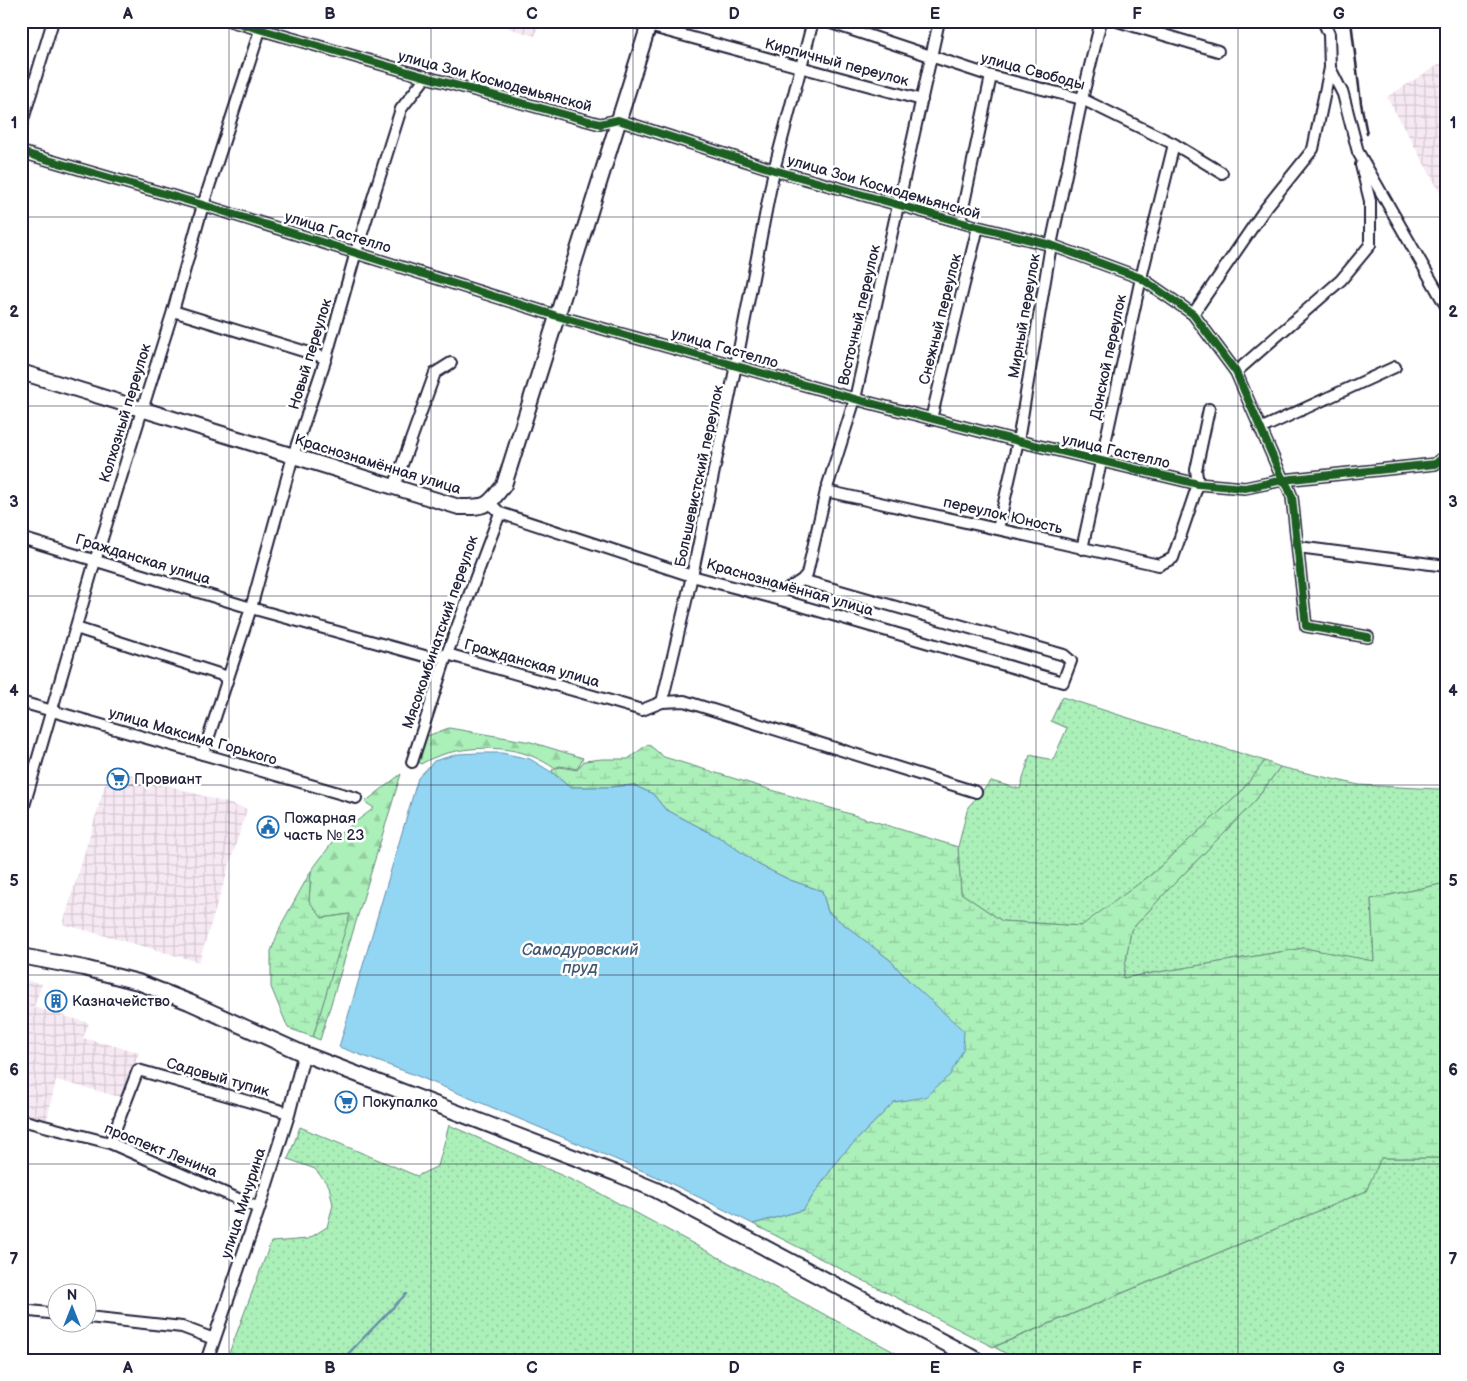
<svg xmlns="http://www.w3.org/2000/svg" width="1467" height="1381" font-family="'Balsamiq Sans',sans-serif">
<defs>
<pattern id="industrial-grid" width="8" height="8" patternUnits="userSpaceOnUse" patternTransform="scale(1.25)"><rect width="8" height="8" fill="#f7e9f3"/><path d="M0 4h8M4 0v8" fill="none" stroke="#d3c8d1"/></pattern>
<pattern id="grass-dots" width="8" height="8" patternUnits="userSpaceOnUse" patternTransform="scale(1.25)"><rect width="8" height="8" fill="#abefb9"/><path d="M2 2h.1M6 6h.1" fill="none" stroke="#93cda0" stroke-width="1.8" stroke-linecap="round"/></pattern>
<pattern id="forest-firs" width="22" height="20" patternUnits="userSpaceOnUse" patternTransform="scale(1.25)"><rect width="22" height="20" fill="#abefb9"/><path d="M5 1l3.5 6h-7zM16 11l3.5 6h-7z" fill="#93cda0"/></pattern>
<pattern id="wetland-marsh" width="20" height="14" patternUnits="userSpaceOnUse" patternTransform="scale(1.25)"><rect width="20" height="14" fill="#abefb9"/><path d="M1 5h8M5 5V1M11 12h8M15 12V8" fill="none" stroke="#93cda0"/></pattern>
</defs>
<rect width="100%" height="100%" fill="#fff"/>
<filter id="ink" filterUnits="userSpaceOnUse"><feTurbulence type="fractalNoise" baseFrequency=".02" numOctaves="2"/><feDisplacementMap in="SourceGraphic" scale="10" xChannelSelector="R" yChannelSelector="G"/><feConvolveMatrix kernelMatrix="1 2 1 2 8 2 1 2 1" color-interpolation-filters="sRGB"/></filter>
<g filter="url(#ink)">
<g fill="url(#industrial-grid)">
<polygon points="510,21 540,21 535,36 508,28"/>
<polygon points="1446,60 1446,203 1387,97"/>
<polygon points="110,768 247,809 199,962 63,924"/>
<polygon points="21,979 42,984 34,1007 89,1023 83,1038 139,1052 124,1098 56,1080 47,1120 21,1114"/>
</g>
<g fill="url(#grass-dots)" stroke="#66887a">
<polygon points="1062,697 1265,761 1239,794 1152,874 1082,926 1002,921 961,893 958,847 968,807 991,781 1020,789 1030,755 1053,760 1067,728 1051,721"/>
<polygon points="1280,767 1359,785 1438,789 1446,787 1446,883 1371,899 1374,962 1304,948 1123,978 1131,930 1168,890 1255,801"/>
<polygon points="449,1125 590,1188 909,1360 219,1360 221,1354 228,1356 271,1242 308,1239 327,1227 333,1205 329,1186 315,1169 288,1159 300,1127 417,1176 438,1166"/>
<polygon points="1380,1158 1446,1158 1446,1360 1018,1360 994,1347 1366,1191"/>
</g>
<g fill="url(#forest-firs)" stroke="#66887a">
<path d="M 449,728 L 531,742 L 583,758 L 577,769 L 560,766 L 554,768 C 548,764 541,760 534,757 C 503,743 450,746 421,764 L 419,762 L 427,736 Z"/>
<polygon points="401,774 320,1040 313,1037 349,914 322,918 309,902 311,871 338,835 374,808 365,802"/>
</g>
<g fill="url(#wetland-marsh)" stroke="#66887a">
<polygon points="648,744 664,757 958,847 961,893 1002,921 1081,926 1152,874 1239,794 1265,761 1280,767 1255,801 1168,890 1131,930 1123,978 1304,948 1374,961 1371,899 1446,883 1446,1158 1381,1158 1366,1191 993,1347 753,1224 803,1210 840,1157 894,1102 925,1096 933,1004 910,982 890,960 828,912 822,891 790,880 759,865 724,840 665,809 653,794 633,785 611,787 569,787 553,773 552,770 560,767 577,770 584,761 602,759 628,759"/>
<polygon points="311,871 309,901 322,918 350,914 313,1037 288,1028 271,987 271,951 282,923"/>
</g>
<polygon fill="#92d6f4" stroke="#658eaa" points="478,753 502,753 530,759 553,773 569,787 611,787 633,785 653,794 665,809 724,840 759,865 790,880 822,891 828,912 890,960 910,982 964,1031 963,1050 950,1075 925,1097 894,1102 840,1157 803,1210 753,1224 662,1179 415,1075 339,1047 418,778 434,761 458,754"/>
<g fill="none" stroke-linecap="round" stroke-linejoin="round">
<polyline stroke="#658eaa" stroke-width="2.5" points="342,1360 406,1294"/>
<g stroke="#22223b" stroke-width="14">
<g id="minor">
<polyline points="231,21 426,77 600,124 618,120 774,170 978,227 1051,245 1141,278 1193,314 1236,372 1283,480 1288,487 1292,497 1306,626 1368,637"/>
<polyline points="630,21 922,100"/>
<polyline points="825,21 991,76 1082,99 1174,144 1222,173"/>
<polyline points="1117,21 1218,51"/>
<polyline points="1323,21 1329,34 1330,68 1343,94 1358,152 1446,306"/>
<polyline points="21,126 53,21"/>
<polyline points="21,152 203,205 557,316 855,399 1018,441 1198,484 1245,488 1283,480 1435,464 1446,455"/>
<polyline points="960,222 991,76"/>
<polyline points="173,311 326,358"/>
<polyline points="1193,314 1265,209 1313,149 1330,68"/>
<polyline points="1236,372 1341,280 1370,245 1370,201 1361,165"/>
<polyline points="931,419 978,227"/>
<polyline points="1260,429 1395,367"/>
<polyline points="394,487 435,373 451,363"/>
<polyline points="826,491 1159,565 1173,558 1198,484 1196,470 1209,409"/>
<polyline points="490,503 500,513 692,576 774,598 1063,682 1071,661 1064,655 802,580"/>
<polyline points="998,529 1018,441 1051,245 1082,99 1101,21"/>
<polyline points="21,538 251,608 432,658 447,654 642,710 662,702 684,701 976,792"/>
<polyline points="1298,547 1446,566"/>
<polyline points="1082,549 1141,278 1174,144"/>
<polyline points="774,598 802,580 807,574 826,491 855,399 939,21"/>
<polyline points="76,628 228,677"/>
<polyline points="21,702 356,798"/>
<polyline points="662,702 692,576 736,365 774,170 813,21"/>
<polyline points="203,754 251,608 293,456 326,358 356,252 401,109 426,77"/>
<polyline points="412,762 447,654 500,513"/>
<polyline points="21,816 95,561 173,311 203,205 263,21"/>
<polyline points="21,1120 110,1143 259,1208"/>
<polyline points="110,1143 138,1070 289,1113"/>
<polyline points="21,1310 58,1314"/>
<polyline points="88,1317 182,1327 214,1339"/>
</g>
</g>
<g stroke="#22223b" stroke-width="15">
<polyline id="tertiary" points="207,1360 259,1208 289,1113 304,1054"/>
</g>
<g stroke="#22223b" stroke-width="18">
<g id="secondary">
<path d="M 21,372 L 459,507 C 487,507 487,507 504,485 L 650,21"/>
<polyline points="21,956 84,968 138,982 189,1002 304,1054 615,1173 656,1190 977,1360"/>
</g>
</g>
<use href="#minor" stroke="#fff" stroke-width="10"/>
<use href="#tertiary" stroke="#fff" stroke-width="11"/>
<use href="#secondary" stroke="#fff" stroke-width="14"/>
<polyline stroke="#22223b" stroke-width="2.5" points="1351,21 1361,103 1367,134"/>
<g stroke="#fff" stroke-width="11">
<g id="cycleway">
<polyline points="231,21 426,77 600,124 618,120 774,170 978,227 1051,245 1141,278 1193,314 1236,372 1283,480 1288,487 1292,497 1306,626 1368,637"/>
<polyline points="21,152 203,205 557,316 855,399 1018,441 1198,484 1245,488 1283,480 1435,464 1446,455"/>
</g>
</g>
<use href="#cycleway" stroke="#1b5e20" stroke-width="8"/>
</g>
</g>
<path fill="none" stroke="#22223b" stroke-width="1" stroke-opacity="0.55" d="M 229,21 L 229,1360M 431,21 L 431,1360M 633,21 L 633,1360M 834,21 L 834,1360M 1036,21 L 1036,1360M 1238,21 L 1238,1360M 21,217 L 1446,217M 21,406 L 1446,406M 21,596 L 1446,596M 21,785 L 1446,785M 21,975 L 1446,975M 21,1164 L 1446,1164"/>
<defs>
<g id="supermarket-ring" transform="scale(1.125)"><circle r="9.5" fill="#fff" stroke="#1f6fb2" stroke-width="1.5"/><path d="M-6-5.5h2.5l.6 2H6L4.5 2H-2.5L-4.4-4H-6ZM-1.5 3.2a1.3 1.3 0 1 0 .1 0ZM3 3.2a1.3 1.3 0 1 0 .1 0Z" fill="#1f6fb2"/></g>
<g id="civic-ring" transform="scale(1.125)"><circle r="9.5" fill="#fff" stroke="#1f6fb2" stroke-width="1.5"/><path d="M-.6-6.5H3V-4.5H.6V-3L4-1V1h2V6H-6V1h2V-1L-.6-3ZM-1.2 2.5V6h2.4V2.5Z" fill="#1f6fb2"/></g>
<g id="building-ring" transform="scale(1.125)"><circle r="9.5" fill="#fff" stroke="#1f6fb2" stroke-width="1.5"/><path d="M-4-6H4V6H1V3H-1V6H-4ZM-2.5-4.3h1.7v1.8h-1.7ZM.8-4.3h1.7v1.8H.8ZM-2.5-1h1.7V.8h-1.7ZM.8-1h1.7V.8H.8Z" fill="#1f6fb2"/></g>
</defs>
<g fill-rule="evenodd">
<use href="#supermarket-ring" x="118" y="779"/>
<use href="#civic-ring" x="268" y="827"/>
<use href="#building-ring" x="56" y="1001"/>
<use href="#supermarket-ring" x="346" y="1102"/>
</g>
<g text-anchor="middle" stroke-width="5" stroke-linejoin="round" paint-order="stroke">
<g font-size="15" fill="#22223b" stroke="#fff">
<text transform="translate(837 62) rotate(15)" y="5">Кирпичный переулок</text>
<text transform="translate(1033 71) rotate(15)" y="5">улица Свободы</text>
<text transform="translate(495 81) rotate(15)" y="5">улица Зои Космодемьянской</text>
<text transform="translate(884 187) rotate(16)" y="5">улица Зои Космодемьянской</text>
<text transform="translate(338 232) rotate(17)" y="5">улица Гастелло</text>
<text transform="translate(859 315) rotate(-77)" y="5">Восточный переулок</text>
<text transform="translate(1024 316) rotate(-80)" y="5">Мирный переулок</text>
<text transform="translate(940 319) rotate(-76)" y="5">Снежный переулок</text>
<text transform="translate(725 348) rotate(16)" y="5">улица Гастелло</text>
<text transform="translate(310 354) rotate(-73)" y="5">Новый переулок</text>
<text transform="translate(1108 357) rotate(-78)" y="5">Донской переулок</text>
<text transform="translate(125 413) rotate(-73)" y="5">Колхозный переулок</text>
<text transform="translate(1116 451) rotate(13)" y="5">улица Гастелло</text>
<text transform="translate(378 464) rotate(17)" y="5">Краснознамённая улица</text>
<text transform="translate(699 476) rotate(-78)" y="5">Большевистский переулок</text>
<text transform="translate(1003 515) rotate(13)" y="5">переулок Юность</text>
<text transform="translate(143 559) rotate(17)" y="5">Гражданская улица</text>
<text transform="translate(790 587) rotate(16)" y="5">Краснознамённая улица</text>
<text transform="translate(440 632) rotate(-71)" y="5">Мясокомбинатский переулок</text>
<text transform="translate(532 663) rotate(16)" y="5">Гражданская улица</text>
<text transform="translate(193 736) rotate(16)" y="5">улица Максима Горького</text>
<text transform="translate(218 1077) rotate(16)" y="5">Садовый тупик</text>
<text transform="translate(161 1150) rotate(22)" y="5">проспект Ленина</text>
<text transform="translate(243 1203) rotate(-72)" y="5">улица Мичурина</text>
</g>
<g font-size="15" fill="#22223b" stroke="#fff" text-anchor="start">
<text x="134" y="784">Провиант</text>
<text x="284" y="823">Пожарная<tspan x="284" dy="17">часть № 23</tspan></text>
<text x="72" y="1006">Казначейство</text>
<text x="362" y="1107">Покупалко</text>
</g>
<g font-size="16" font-style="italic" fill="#445872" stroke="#fff">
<text x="580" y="955">Самодуровский<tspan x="580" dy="18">пруд</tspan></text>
</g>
</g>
<rect width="1467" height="1381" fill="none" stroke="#fff" stroke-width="55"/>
<g transform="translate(72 1308)"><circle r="24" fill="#ffffff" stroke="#a7a7b1"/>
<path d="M0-4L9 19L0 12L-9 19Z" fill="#1f6fb2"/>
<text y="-8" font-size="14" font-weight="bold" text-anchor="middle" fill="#22223b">N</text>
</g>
<rect x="28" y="28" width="1412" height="1326" fill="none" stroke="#22223b" stroke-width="2"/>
<g font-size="16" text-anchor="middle" font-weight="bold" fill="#22223b">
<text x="128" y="19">A</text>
<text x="330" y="19">B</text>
<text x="532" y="19">C</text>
<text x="734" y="19">D</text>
<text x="935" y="19">E</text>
<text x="1137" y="19">F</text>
<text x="1339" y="19">G</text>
<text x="14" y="128">1</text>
<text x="1453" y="128">1</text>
<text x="14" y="317">2</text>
<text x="1453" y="317">2</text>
<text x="14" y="507">3</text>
<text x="1453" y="507">3</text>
<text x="14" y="696">4</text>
<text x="1453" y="696">4</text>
<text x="14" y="886">5</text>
<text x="1453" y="886">5</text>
<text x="14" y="1075">6</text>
<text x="1453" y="1075">6</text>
<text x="14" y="1264">7</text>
<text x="1453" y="1264">7</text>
<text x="128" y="1373">A</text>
<text x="330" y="1373">B</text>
<text x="532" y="1373">C</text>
<text x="734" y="1373">D</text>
<text x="935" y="1373">E</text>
<text x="1137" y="1373">F</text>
<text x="1339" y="1373">G</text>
</g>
</svg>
